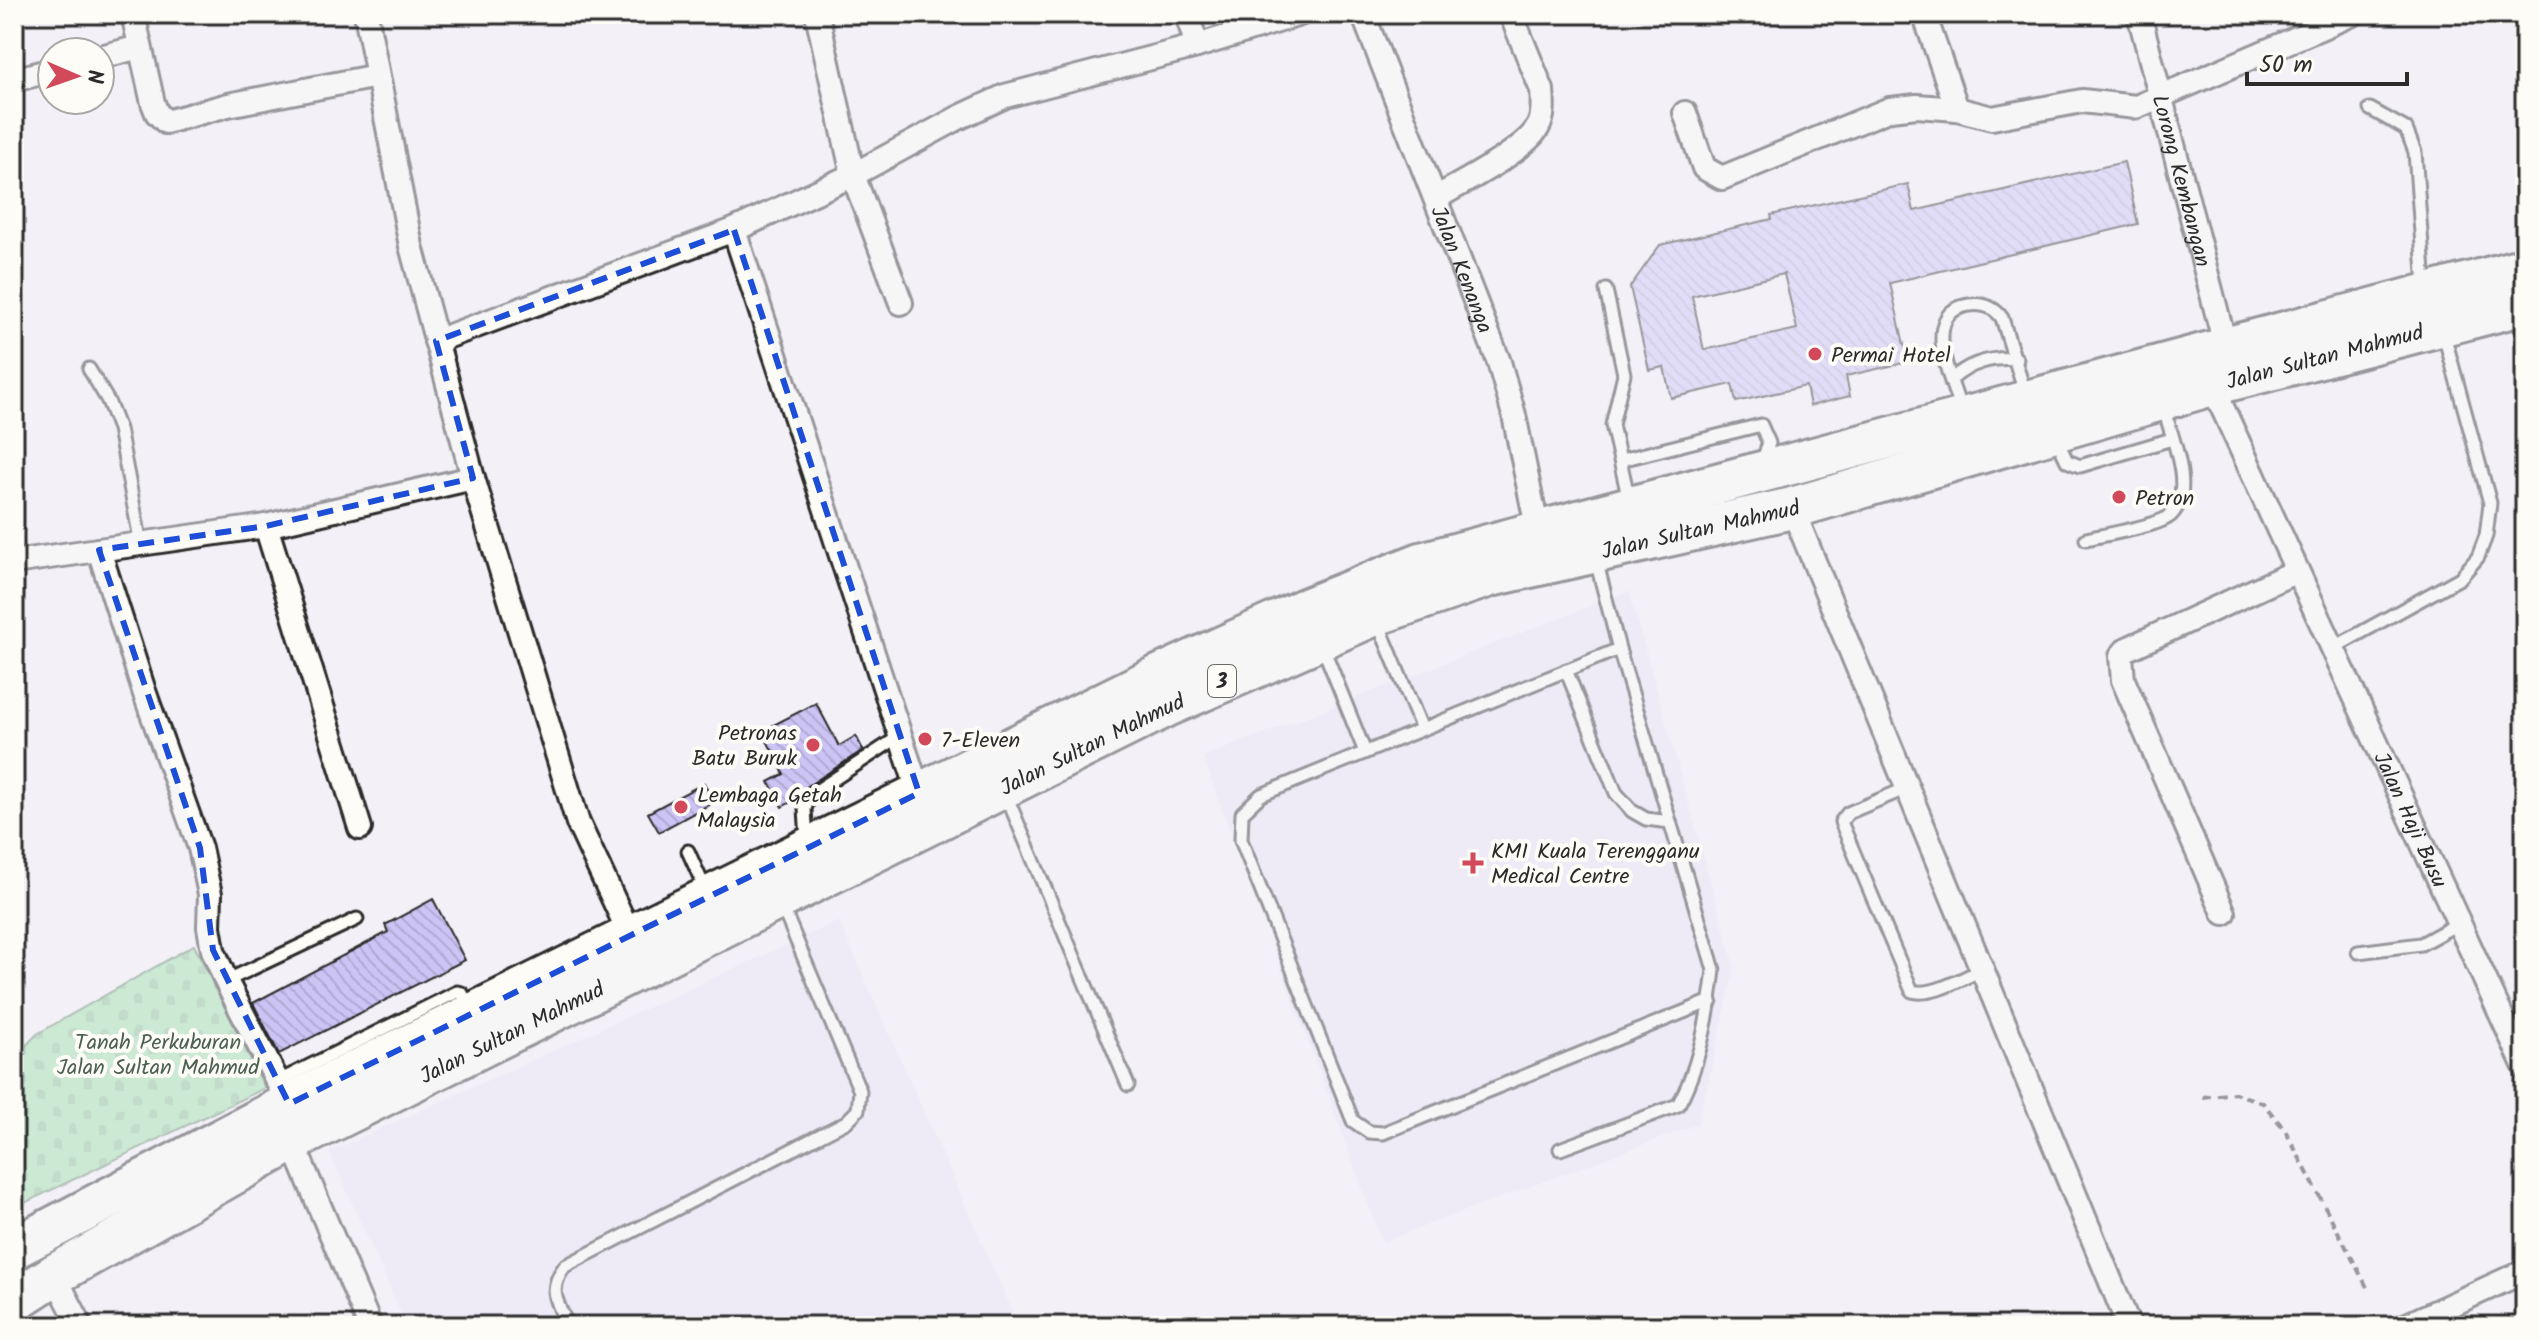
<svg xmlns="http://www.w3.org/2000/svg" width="2539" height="1340" font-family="Kalam,sans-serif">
<defs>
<pattern id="cemetery-stones" width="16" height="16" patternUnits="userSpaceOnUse" patternTransform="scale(2)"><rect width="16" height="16" fill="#9ddfa9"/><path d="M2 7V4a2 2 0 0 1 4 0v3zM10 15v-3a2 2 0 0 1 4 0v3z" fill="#87c092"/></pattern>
<pattern id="building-back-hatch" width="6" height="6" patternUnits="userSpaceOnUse" patternTransform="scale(2)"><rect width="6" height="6" fill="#cdc4f6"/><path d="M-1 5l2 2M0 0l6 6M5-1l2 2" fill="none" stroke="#b0a9d3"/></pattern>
</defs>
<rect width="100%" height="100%" fill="#f3f1f7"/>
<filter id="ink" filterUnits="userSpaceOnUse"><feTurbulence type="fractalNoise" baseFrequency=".0125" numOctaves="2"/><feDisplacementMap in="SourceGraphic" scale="16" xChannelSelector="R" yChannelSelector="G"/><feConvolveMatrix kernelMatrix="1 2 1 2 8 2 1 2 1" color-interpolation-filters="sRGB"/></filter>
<g filter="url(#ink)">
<g fill="#e8e4f7">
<polygon points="1629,591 1735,968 1698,1124 1382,1242 1203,757"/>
<polygon points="839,921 1019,1326 407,1326 329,1152"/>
</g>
<polygon fill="url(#cemetery-stones)" stroke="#64856a" stroke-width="2" points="194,945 265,1088 14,1208 14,1058 37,1034"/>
<g fill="url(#building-back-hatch)" stroke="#2b2b2b" stroke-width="2" fill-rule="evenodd">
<path d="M 2124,162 L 2138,224 L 1890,283 L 1908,362 L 1846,376 L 1850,396 L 1810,406 L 1806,386 L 1736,402 L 1732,384 L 1671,398 L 1664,367 L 1649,370 L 1630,287 L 1660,245 L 1772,219 L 1771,215 L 1908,184 L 1914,211 ZM 1784,274 L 1797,329 L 1704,350 L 1692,296 Z"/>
<polygon points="816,703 839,746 856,736 863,750 805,788 800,797 782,807 769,782 784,774 762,731"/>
<polygon points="704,783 714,802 659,832 648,813"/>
<polygon points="433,899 465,960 279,1054 253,1003 388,932 385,925"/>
</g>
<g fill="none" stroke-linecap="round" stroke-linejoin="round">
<g stroke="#2b2b2b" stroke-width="17">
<g id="lane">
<polyline points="2370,109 2406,129 2415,152 2425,286"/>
<polyline points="1606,290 1624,374 1612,425 1629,500"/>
<polyline points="89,369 108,401 119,429 141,544"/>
<path d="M 1952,379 C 1971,362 1992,357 2017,359"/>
<path d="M 1962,413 C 1953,384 1918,312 1969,305 C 1984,303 1994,307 2002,318 L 2025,393"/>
<polyline points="2056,438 2067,461 2080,466 2172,439"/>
<polyline points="1621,460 1761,425 1769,443 1762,462"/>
<path d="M 2086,539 C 2103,535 2160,526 2171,515 C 2196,491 2171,435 2163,406"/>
<polyline points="1378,623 1422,729"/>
<polyline points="1322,645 1365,752"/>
<polyline points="2333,648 2460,578 2478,557 2486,536 2490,503 2443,331"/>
<polyline points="1619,649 1261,795 1242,813 1241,840 1353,1121 1369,1132 1383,1133 1711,1001"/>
<polyline points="1566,670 1616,793 1632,811 1646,819 1670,822"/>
<path d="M 1907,788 L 1848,813 L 1841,822 L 1912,991 C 1933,997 1962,978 1982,970"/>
<polyline points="1006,795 1128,1085"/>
<polyline points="807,840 805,809 810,795 900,736"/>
<polyline points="688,851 706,891"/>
<polyline points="2358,952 2421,944 2459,923"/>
<polyline points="226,981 357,919"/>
<polyline points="277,1082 457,992 462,993 469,1006"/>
<path d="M 1560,1149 L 1678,1105 C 1699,1068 1709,1013 1714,970 L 1619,649 L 1596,560"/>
<path d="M 568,1326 C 557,1302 547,1290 565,1266 L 846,1122 L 858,1110 L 860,1091 L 782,906"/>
</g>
</g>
<g stroke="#2b2b2b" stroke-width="28">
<g id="street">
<polyline points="133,14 153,103 157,113 166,122 228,105 377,76"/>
<polyline points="366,14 411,246 473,478 578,823 631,937"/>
<polyline points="817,14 853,175 901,303"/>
<polyline points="1187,14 1197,46"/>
<path id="s1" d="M 1363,14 L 1499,362 L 1514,415 L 1538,532"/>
<polyline points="1924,14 1957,109"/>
<path id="s2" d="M 2139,14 L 2226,348"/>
<polyline points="100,57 140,47"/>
<polyline points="14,80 52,70"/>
<polyline points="1685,113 1704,168 1722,178 1890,109 1917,106 1957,109 1992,118 2082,101 2136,107 2353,14"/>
<path d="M 1436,198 C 1461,183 1525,151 1538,127 C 1544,117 1543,102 1542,90 L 1511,14"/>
<polyline points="734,230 919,793"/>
<polyline points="436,341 734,230 853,175 958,118 1005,96 1197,46 1300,14"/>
<path id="s3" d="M 2212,385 L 2525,1067"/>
<polyline points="1792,508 2129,1326"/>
<polyline points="266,526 360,828"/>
<polyline points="99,550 144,691 200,848 210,894 209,927 213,950 226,981 289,1104"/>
<polyline points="14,562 266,526 473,478"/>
<polyline points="2224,913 2123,680 2121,656 2127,649 2297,571"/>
<polyline points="292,1141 370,1326"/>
<polyline points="54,1275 81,1326"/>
<polyline points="2405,1326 2525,1271"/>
</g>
</g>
<g stroke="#2b2b2b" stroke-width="46">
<g id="highway">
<polyline points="14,1248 289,1104 1152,679 1305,609 1421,563 2525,268"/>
<path id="s4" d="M 14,1301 L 54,1275 L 292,1141 L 1165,707 L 1375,615 L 1490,576 L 1792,508 L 2212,385 L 2525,304"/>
</g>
</g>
<polyline stroke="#2b2b2b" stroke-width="4" stroke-dasharray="8 6" stroke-linecap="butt" points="2203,1097 2235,1093 2263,1103 2285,1130 2369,1291"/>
<use href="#lane" stroke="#fdfcf7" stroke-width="11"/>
<use href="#street" stroke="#fdfcf7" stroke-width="22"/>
<use href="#highway" stroke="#fdfcf7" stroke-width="40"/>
</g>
</g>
<path d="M0 0H2539V1340H0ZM 734,230 L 919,793 L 289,1104 L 213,950 L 200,848 L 99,550 L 266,526 L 473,478 L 436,341 Z" fill="#f3f1f7" fill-opacity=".55" fill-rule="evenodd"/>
<path fill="none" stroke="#1d4ed8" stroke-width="6" stroke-dasharray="16 10" stroke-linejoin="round" d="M 734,230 L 919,793 L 289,1104 L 213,950 L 200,848 L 99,550 L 266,526 L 473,478 L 436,341 Z"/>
<g fill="#d1495b" stroke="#fdfcf7" stroke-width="3">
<circle cx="1815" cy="354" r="8"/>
<circle cx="2119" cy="497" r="8"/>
<circle cx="925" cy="739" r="8"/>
<circle cx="813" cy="745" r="8"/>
<circle cx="681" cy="807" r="8"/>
<path d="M1469 851h8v8h8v8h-8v8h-8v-8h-8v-8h8z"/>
</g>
<g text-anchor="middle" stroke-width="8" stroke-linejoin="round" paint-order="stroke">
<rect fill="#fdfcf7" stroke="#6a6a68" stroke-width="2" x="1208" y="665" width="28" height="32" rx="6"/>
<g font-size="20" font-weight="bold" fill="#2b2b2b">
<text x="1222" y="688">3</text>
</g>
<g font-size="22" fill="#2b2b2b" stroke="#fdfcf7">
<text dy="8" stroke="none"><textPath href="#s2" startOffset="172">Lorong Kembangan</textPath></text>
<text dy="8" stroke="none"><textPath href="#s1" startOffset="274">Jalan Kenanga</textPath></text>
<text dy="8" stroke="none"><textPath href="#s4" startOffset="2510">Jalan Sultan Mahmud</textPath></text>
<text dy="8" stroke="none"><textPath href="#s4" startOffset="1862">Jalan Sultan Mahmud</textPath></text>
<text dy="8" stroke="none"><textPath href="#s4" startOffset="1214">Jalan Sultan Mahmud</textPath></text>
<text dy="8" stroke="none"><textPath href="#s3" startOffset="478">Jalan Haji Busu</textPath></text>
<text dy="8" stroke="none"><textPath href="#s4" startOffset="566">Jalan Sultan Mahmud</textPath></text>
</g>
<g font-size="22" fill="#2b2b2b" stroke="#fdfcf7" text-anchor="start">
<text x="1831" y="362">Permai Hotel</text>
<text x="2135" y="505">Petron</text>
<text x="797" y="740" text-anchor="end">Petronas<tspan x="797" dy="25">Batu Buruk</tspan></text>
<text x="941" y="747">7-Eleven</text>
<text x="697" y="802">Lembaga Getah<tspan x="697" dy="25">Malaysia</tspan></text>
<text x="1491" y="858">KMI Kuala Terengganu<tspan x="1491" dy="25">Medical Centre</tspan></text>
</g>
<g font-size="22" fill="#4d6151" stroke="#fdfcf7">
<text x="158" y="1049">Tanah Perkuburan<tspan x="158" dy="25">Jalan Sultan Mahmud</tspan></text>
</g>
</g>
<rect width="2539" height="1340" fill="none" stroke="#fdfcf7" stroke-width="48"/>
<rect x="24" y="24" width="2491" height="1292" fill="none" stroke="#2b2b2b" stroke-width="3" filter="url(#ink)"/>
<g transform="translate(76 76) rotate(92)"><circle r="38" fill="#fdfcf7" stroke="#a9a8a5" stroke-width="2"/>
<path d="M0-6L14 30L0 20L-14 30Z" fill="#d1495b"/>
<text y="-12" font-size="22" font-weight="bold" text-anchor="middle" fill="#2b2b2b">N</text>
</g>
<path d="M2247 72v12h160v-12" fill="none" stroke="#2b2b2b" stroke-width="4"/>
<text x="2259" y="72" font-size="24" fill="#2b2b2b" stroke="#fdfcf7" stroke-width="6" paint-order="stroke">50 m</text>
</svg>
